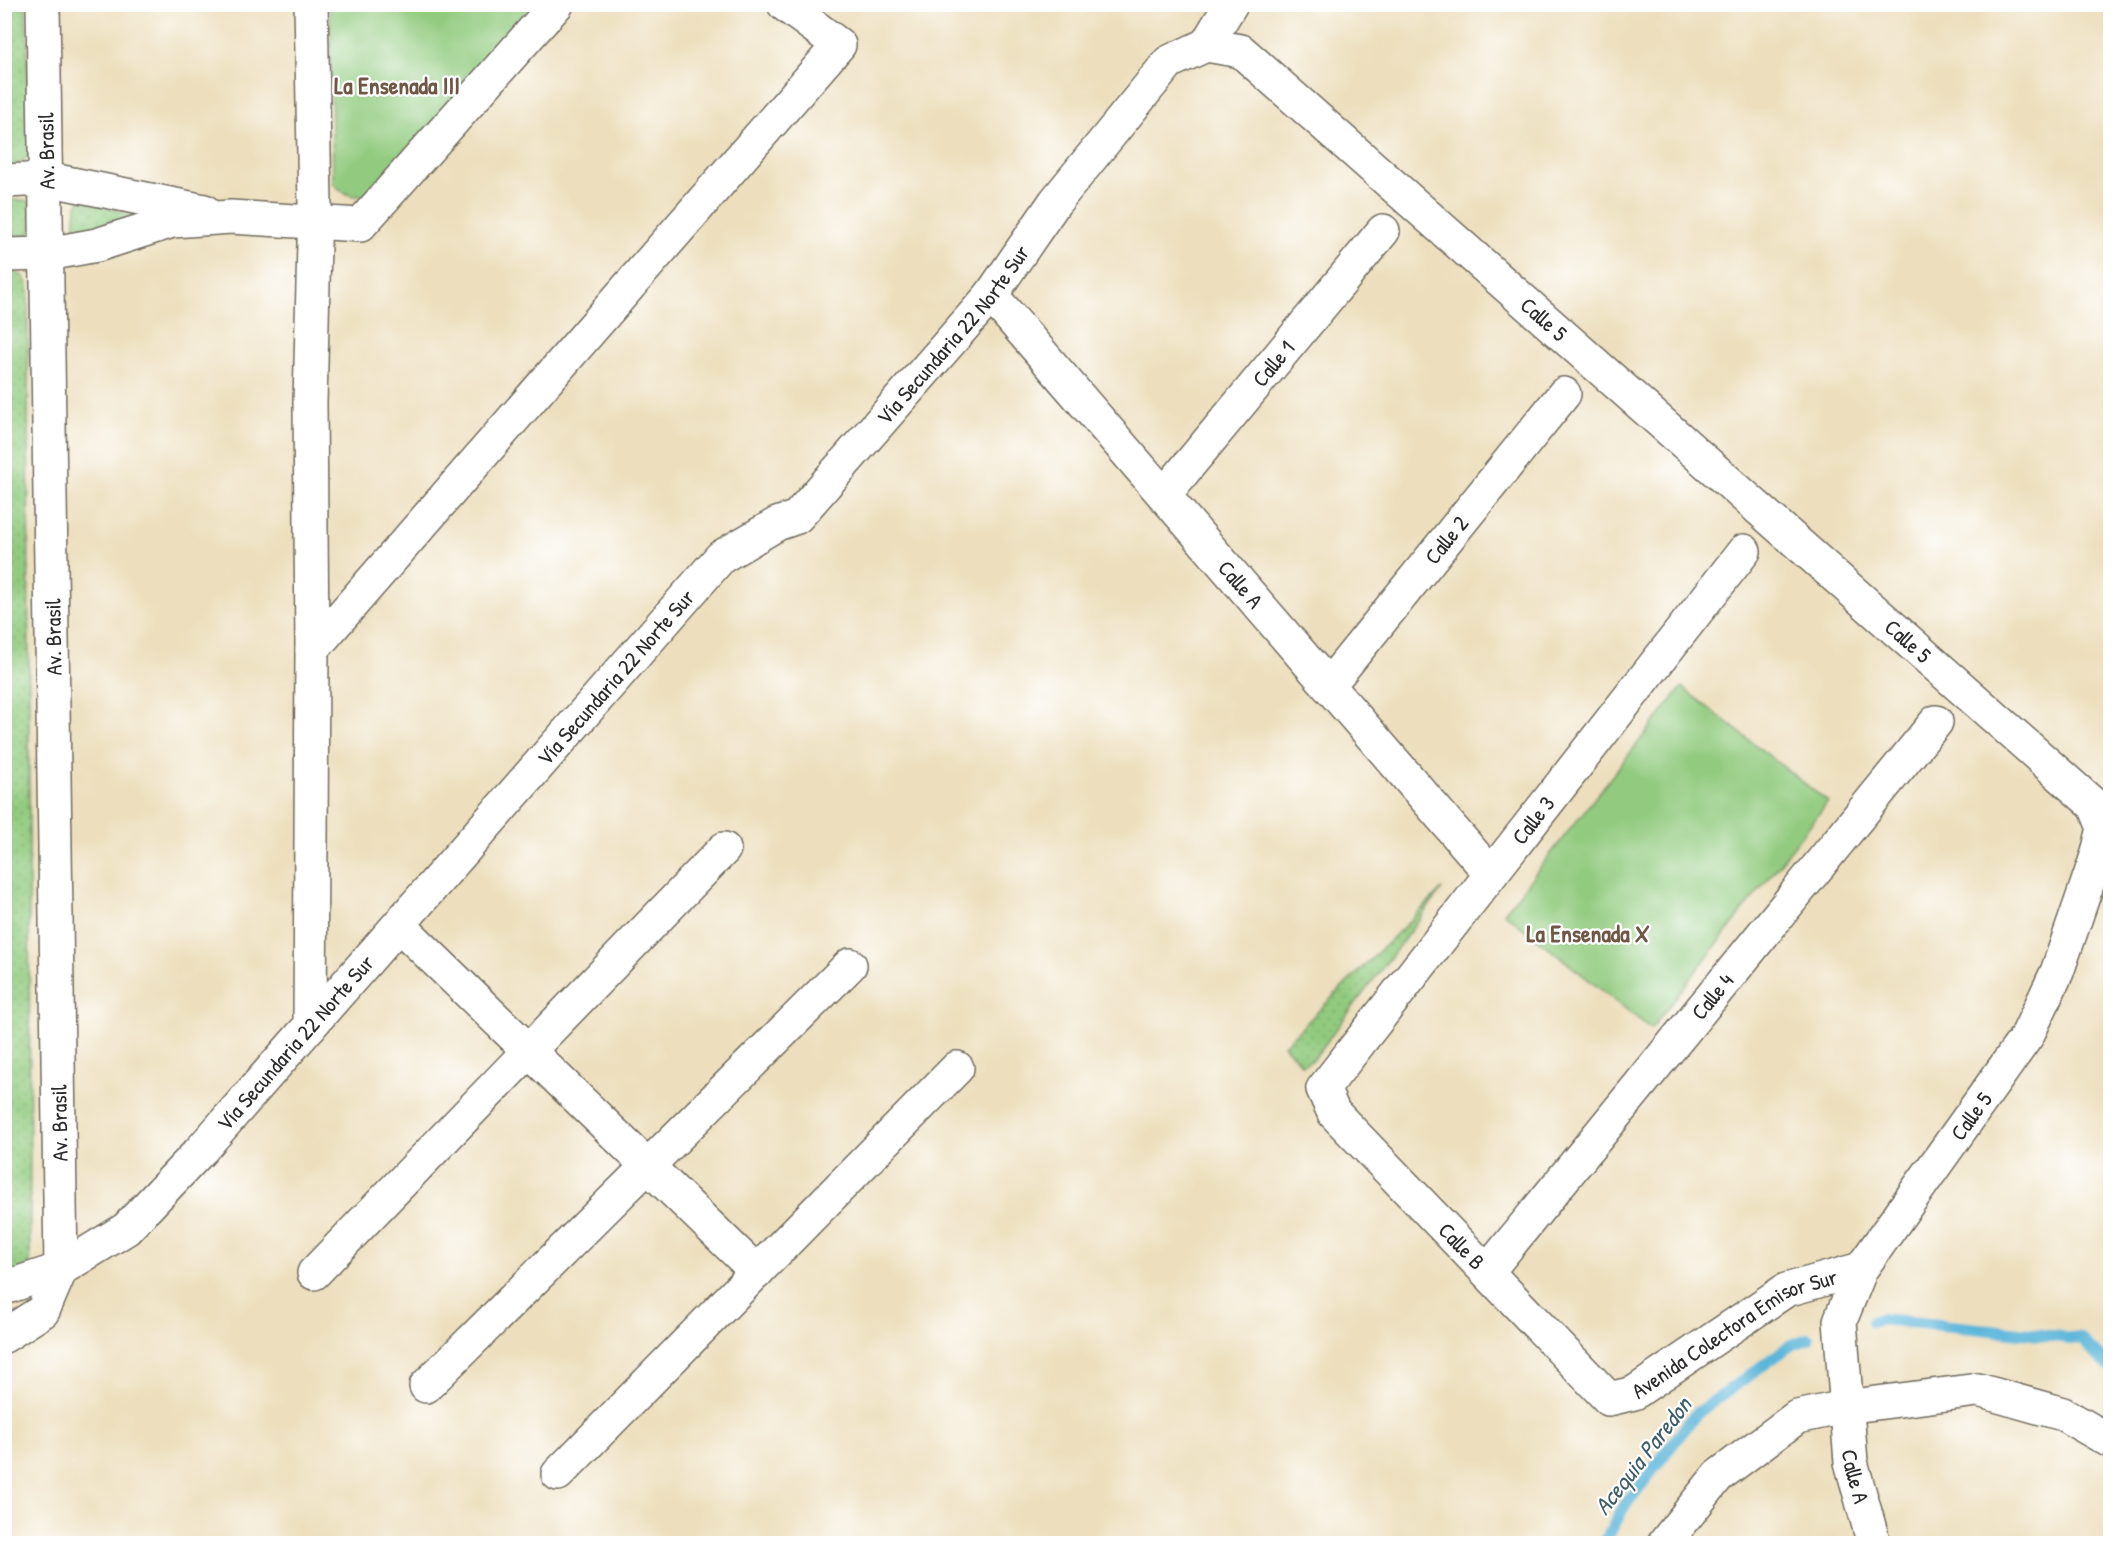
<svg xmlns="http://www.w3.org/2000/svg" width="2115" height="1548" font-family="'Patrick Hand',sans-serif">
<defs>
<pattern id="grass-dots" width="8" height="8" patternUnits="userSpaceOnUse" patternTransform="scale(1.5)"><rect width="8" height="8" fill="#92cb7f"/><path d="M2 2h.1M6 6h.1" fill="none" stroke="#7eae6e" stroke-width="1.8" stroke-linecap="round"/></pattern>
</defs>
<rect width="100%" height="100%" fill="#fff"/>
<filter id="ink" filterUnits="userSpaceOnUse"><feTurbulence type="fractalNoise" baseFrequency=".0167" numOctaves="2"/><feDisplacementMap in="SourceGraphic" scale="12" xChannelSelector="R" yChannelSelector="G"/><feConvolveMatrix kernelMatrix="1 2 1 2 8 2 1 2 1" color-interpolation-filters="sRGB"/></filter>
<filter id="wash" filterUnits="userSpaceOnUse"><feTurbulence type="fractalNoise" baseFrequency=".008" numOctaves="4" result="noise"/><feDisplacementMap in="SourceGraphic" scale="24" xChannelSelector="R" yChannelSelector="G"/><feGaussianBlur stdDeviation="1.35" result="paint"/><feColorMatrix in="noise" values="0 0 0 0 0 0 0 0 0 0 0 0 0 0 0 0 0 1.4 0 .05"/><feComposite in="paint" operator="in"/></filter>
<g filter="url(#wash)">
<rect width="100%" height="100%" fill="#eddfbd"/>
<g fill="url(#grass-dots)" stroke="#5e7b55" stroke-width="1.5">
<path d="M 4,5 L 26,5 L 26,8 L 30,151 L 29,155 C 21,163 16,166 4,166 Z"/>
<path d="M 5,200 L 26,200 L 30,203 L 32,231 C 25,239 14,236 5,236 Z"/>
<polygon points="80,200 136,215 80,235 74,231 76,207"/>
<polygon points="13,271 23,276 28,286 30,1264 5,1280 4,272"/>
<polygon points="1442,889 1313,1060 1302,1065 1284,1045"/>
</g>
<g fill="#92cb7f" stroke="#5e7b55" stroke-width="1.5">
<path d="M 330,5 L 537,5 L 367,195 C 354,199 342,193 333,183 Z"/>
<polygon points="1682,687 1828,802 1651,1029 1504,913"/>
</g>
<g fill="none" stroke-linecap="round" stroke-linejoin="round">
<g stroke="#5cb6da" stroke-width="12">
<polyline points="1872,1322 1880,1319 2081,1339 2110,1367"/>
<polyline points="1604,1544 1623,1508 1696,1414 1791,1345 1808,1339"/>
</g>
</g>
</g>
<g filter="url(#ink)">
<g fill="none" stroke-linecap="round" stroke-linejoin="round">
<g stroke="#6f6a5e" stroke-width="36">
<g id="street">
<path id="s1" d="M 1206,45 L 1241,51 L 2095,806 L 2104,828 L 2098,853 L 2057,972 L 2027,1036 L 1861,1269 L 1840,1321 L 1851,1462 L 1874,1544"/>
<polyline points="4,181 47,179 204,211"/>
<polyline points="4,255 48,254 97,245 172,221 231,217 360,225 557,4"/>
<path id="s2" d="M 991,295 L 1491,874"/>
<path id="s3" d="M 1164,495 L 1383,231"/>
<path id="s4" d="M 1744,551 L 1323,1089 L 1334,1113 L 1609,1399 L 1634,1393 L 1786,1290 L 1861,1269"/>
<polyline points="312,650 839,45 784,4"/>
<path id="s5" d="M 1328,686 L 1564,394"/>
<polyline points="399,925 757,1272"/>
<polyline points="310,1026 312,650 310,403 315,204 311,4"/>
<path id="s6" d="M 1487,1272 L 1936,722"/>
<polyline points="314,1273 724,849"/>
<polyline points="4,1288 61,1269"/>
<polyline points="426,1386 850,965"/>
<polyline points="558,1474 957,1068"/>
<polyline points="1664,1544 1718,1476 1797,1417 1845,1407 1978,1390 2063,1414 2110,1441"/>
</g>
</g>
<g stroke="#6f6a5e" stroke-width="36">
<g id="secondary">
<path id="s7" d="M 61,1269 L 126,1229 L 202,1149 L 721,557 L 777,524 L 797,517 L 991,295 L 1055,202 L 1169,62 L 1206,45 L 1231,4"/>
<polyline points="4,1336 43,1311 61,1269 43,4"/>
</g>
</g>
<use href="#street" stroke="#fff" stroke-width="33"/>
<use href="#secondary" stroke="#fff" stroke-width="33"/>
</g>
</g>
<g text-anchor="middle" stroke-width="4.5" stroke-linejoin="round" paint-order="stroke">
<g font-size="22" fill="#2b2b2b" stroke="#fff">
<text transform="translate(46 151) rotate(-91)" y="8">Av. Brasil</text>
<text dy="8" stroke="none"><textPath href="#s1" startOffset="440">Calle 5</textPath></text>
<text dy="8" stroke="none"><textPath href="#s7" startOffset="1300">Vía Secundaria 22 Norte Sur</textPath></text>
<text dy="8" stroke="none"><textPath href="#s3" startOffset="171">Calle 1</textPath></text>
<text dy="8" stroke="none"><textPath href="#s5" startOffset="188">Calle 2</textPath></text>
<text dy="8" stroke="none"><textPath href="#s2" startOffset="382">Calle A</textPath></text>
<text transform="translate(53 637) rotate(-91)" y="8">Av. Brasil</text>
<text dy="8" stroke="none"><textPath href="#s1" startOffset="926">Calle 5</textPath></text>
<text dy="8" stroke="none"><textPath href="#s7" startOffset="814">Vía Secundaria 22 Norte Sur</textPath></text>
<text transform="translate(1533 820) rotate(-52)" y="8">Calle 3</text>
<text dy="8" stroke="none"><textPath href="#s6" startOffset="356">Calle 4</textPath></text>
<text dy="8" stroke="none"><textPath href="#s7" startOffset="328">Vía Secundaria 22 Norte Sur</textPath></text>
<text transform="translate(1971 1116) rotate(-54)" y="8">Calle 5</text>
<text transform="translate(59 1123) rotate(-91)" y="8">Av. Brasil</text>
<text dy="8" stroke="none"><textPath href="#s4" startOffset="894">Calle B</textPath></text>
<text dy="8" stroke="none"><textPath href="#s4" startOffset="1250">Avenida Colectora Emisor Sur</textPath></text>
<text dy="8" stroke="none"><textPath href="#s1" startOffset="1920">Calle A</textPath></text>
</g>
<g font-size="24" font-weight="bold" fill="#705645" stroke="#fff">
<text x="397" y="94">La Ensenada III</text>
<text x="1588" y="942">La Ensenada X</text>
</g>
<g font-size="24" font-style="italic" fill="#3c5c68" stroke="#fff">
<text transform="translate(1643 1456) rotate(-52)" y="8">Acequia Paredon</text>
</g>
</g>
<rect width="2115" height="1548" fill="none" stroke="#fff" stroke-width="24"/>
</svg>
